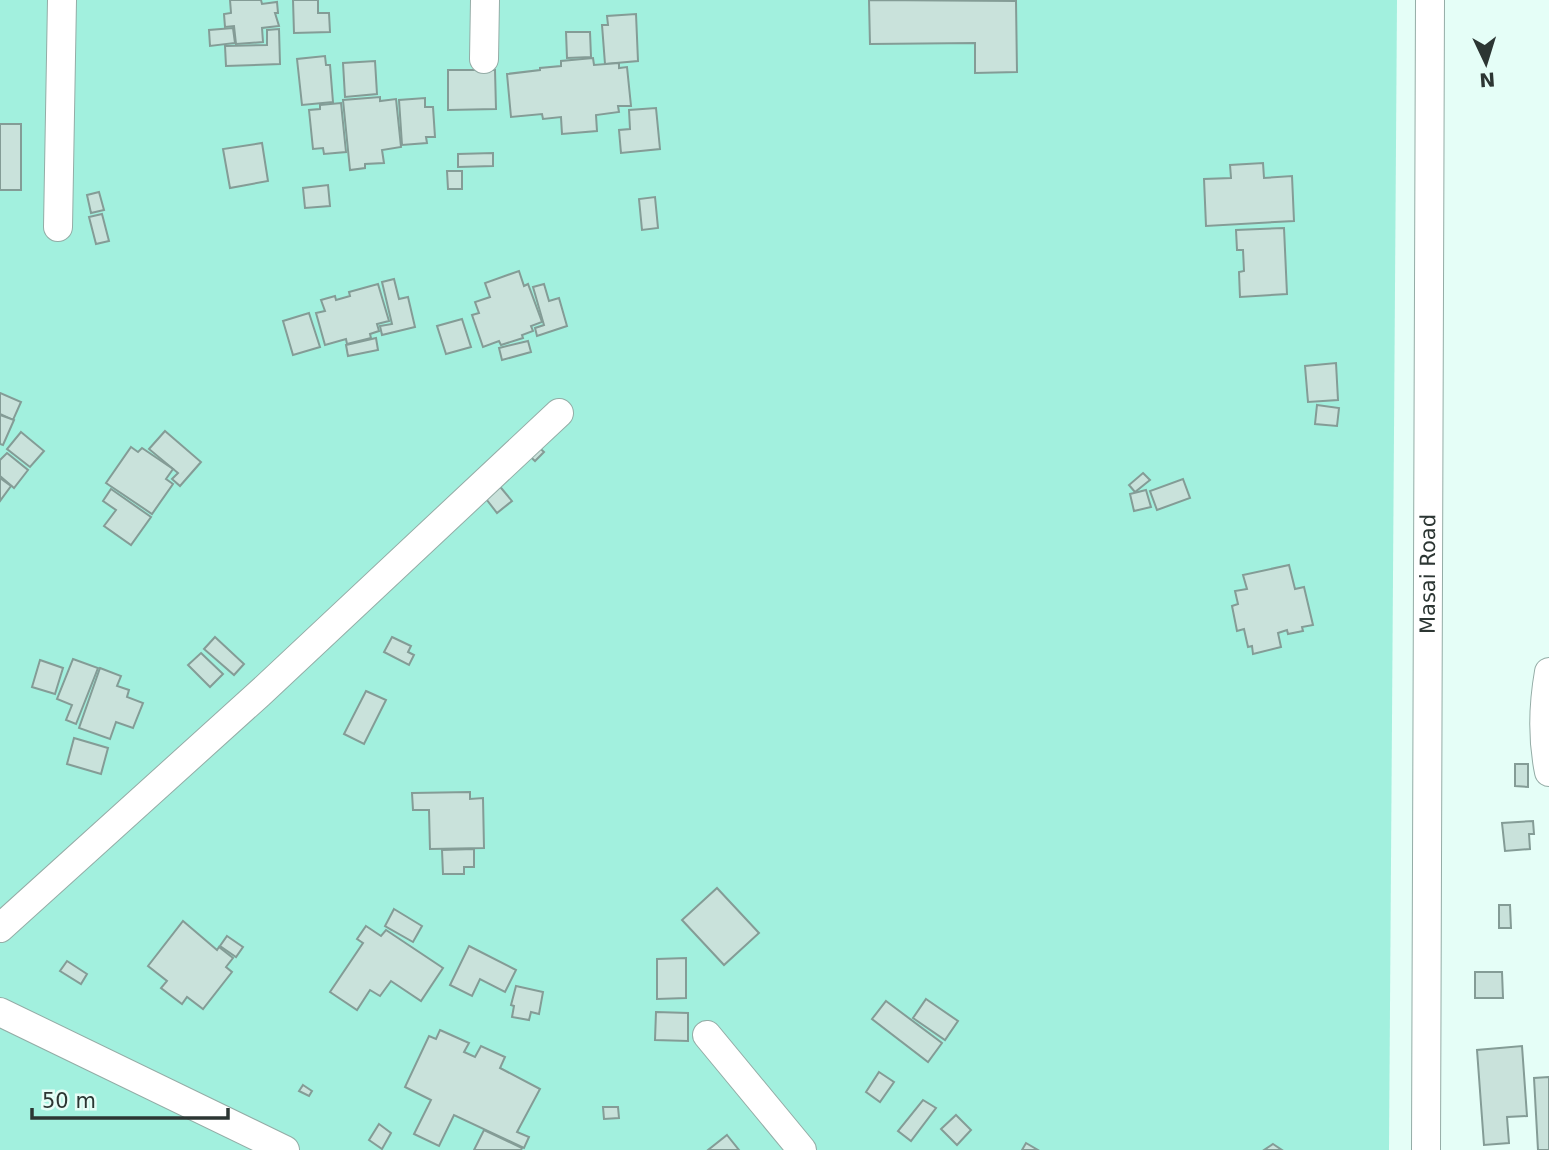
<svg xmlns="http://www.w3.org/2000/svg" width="1549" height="1150" font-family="'DejaVu Sans',sans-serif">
<rect width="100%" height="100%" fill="#e5fef7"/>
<polygon fill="#a2f0de" points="0,0 1397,0 1389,1150 0,1150"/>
<g fill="#c9e2db" stroke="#849c96" stroke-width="2">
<polygon points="230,0 261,0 262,4 277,2 278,13 275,13 279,26 262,28 263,42 236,44 234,26 225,27 224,14 231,13"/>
<polygon points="293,0 318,0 318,13 329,13 330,32 294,33"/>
<polygon points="869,0 1016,1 1017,72 975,73 975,43 870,44"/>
<polygon points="636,14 638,61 605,64 602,25 608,25 607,16"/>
<polygon points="233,28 235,43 210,46 209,30"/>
<polygon points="279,29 280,64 226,66 225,46 267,45 267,30"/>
<polygon points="566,32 590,32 591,57 567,58"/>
<polygon points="325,56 326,65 330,65 333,102 302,105 297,59"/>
<polygon points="593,58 594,65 619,63 619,68 627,67 631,106 618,106 619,112 596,115 597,131 562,134 561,117 543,119 542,114 511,117 507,74 540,70 540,68 561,66 561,61"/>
<polygon points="375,61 377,94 345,97 343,63"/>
<polygon points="448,70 495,70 496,109 448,110"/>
<polygon points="380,97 380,101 396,99 401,147 382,150 384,163 365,164 365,168 350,170 343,100"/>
<polygon points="425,98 425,107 433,107 435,137 426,137 427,143 402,145 399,100"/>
<polygon points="341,103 346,152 324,154 323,148 313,149 309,110 320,109 320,105"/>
<polygon points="656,108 660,149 621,153 619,130 630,129 629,110"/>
<rect x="0" y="124" width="21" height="66"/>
<polygon points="262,143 268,181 230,188 223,149"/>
<polygon points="493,153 493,166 458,167 458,154"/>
<polygon points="1263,163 1264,178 1292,176 1294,221 1206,226 1204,179 1231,178 1230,165"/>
<polygon points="447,171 462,171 462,189 448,189"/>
<polygon points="328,185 330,206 305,208 303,188"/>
<polygon points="99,192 104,210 91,213 87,195"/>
<polygon points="655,197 658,228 642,230 639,199"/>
<polygon points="102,214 109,241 96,244 89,217"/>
<polygon points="1284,228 1287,294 1240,297 1239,272 1244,271 1243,250 1237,250 1236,230"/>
<polygon points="519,271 524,286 528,284 542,322 531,326 533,331 522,335 523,338 501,345 499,341 483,347 472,315 479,313 475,302 490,297 485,283"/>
<polygon points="394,279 399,299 408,297 415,327 382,335 380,326 392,324 382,282"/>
<polygon points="378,284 389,321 377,324 379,331 370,334 371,338 347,344 346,339 325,345 316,313 325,311 321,300 335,296 336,300 350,296 349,292"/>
<polygon points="544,284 549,301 559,298 567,326 537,336 535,328 544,325 533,287"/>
<polygon points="309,313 320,347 293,355 283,321"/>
<polygon points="462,319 471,347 446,354 437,326"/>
<polygon points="376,338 378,350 348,356 346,345"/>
<polygon points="528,341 531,352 502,360 499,348"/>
<polygon points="1336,363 1338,400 1308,402 1305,366"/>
<polygon points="0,393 21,402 13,420 0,414"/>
<polygon points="1317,405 1339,408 1337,426 1315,424"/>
<polygon points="0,415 14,420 3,445 0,444"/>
<polygon points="165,431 201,462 180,486 172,479 178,473 149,449"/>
<polygon points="21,432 44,451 30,467 7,449"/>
<polygon points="531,440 544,452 535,461 523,450"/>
<polygon points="131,447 138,452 142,448 173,469 166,479 173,484 152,514 106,483"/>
<polygon points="7,453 28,470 14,488 0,476 0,460"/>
<polygon points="1143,473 1150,480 1135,492 1129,485"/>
<polygon points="0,478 11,486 0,501"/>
<polygon points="1183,479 1190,498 1157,510 1150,491"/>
<polygon points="497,483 512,501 497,513 483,495"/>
<polygon points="111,489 151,517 131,545 104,526 116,510 103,501"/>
<polygon points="1146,490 1151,507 1134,511 1130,494"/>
<polygon points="1289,565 1295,589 1304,587 1313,625 1302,627 1303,631 1288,634 1287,630 1278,633 1281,647 1253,654 1252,646 1248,647 1244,629 1237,631 1232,606 1238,604 1235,591 1247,589 1243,575"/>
<polygon points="215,637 244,664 234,675 204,649"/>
<polygon points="392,637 411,646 408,652 414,655 409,665 384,652"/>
<polygon points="201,653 223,674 210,687 188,665"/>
<polygon points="73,659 98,668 76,724 66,720 72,705 57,699"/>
<polygon points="40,660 63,668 55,694 32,687"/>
<polygon points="100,668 121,676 117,686 129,690 127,697 143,703 133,728 116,722 110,739 79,728"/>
<polygon points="366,691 386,700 364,744 344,734"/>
<polygon points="74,738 108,748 101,774 67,764"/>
<polygon points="1515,764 1528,764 1528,787 1515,786"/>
<polygon points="470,792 470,799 483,798 484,848 430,849 429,810 413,810 412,793"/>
<polygon points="1533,821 1534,834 1529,834 1530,849 1505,851 1502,823"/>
<polygon points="474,849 474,867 464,867 464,874 443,874 442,850"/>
<polygon points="717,888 759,933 724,965 682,920"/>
<polygon points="1499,905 1510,905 1511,928 1499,928"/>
<polygon points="394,909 422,926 413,942 385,926"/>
<polygon points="183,921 217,950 219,947 233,958 226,967 232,972 203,1009 187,997 182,1004 161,988 167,981 148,966"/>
<polygon points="366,926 381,936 386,930 443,968 421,1001 391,981 380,996 370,990 357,1010 330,992 363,943 357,939"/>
<polygon points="227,936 243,947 236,957 220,946"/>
<polygon points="469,946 516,970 505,992 480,979 472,996 450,985"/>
<polygon points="686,958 686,998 657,999 657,959"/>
<polygon points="67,961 87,974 81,984 60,971"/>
<polygon points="1475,972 1502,972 1503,998 1475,998"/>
<polygon points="516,986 543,992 539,1014 531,1012 529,1020 512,1017 514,1006 511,1005"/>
<polygon points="926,999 958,1021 945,1040 913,1018"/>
<polygon points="886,1001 942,1043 928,1062 872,1019"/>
<polygon points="656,1012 688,1013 688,1041 655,1040"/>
<polygon points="440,1030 469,1043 464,1052 475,1057 481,1046 505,1057 500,1068 540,1089 517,1132 529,1137 524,1148 454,1115 439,1146 414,1134 431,1100 405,1087 429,1036 436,1039"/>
<polygon points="1522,1046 1527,1116 1507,1117 1509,1143 1484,1145 1477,1050"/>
<polygon points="879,1072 894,1082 880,1102 866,1092"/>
<polygon points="1549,1077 1549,1150 1538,1150 1534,1078"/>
<polygon points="303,1085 312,1091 309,1096 299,1091"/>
<polygon points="923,1100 936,1108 911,1141 898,1131"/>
<polygon points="603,1107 618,1107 619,1118 604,1119"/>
<polygon points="956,1115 971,1130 957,1145 941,1129"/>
<polygon points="379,1124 391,1133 382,1149 369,1140"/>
<polygon points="484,1130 522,1148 521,1150 474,1150"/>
<polygon points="727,1135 739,1150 708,1150"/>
<polygon points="1026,1143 1038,1150 1022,1150"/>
<polygon points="1273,1144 1282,1150 1264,1150"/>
</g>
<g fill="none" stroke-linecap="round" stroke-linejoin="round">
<g stroke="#94aca6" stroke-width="30">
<g id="minor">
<polyline points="484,59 485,0"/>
<polyline points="58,227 62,0"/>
<path d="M 1549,672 C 1543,706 1542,738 1549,772"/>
<polyline points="0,928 259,694 559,413"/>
<polyline points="0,1012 285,1150"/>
<polyline points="707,1035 802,1150"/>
<path id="s1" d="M 1426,1150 L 1430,0"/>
</g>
</g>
<use href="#minor" stroke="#fff" stroke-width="28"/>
</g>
<g text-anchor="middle" stroke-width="5" stroke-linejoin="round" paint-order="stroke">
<g font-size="21" fill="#2c3633" stroke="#e5fef7">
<text dy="7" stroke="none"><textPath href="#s1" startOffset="576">Masai Road</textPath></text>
</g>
</g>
<g transform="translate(1486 63) rotate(176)" stroke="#e5fef7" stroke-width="5" paint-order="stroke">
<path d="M0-5L12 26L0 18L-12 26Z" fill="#2c3633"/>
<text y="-10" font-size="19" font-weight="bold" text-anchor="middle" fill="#2c3633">N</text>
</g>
<path d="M32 1108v10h196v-10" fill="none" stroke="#2c3633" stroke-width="3.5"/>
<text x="42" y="1108" font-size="21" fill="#2c3633" stroke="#e5fef7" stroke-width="5" paint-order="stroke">50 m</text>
</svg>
